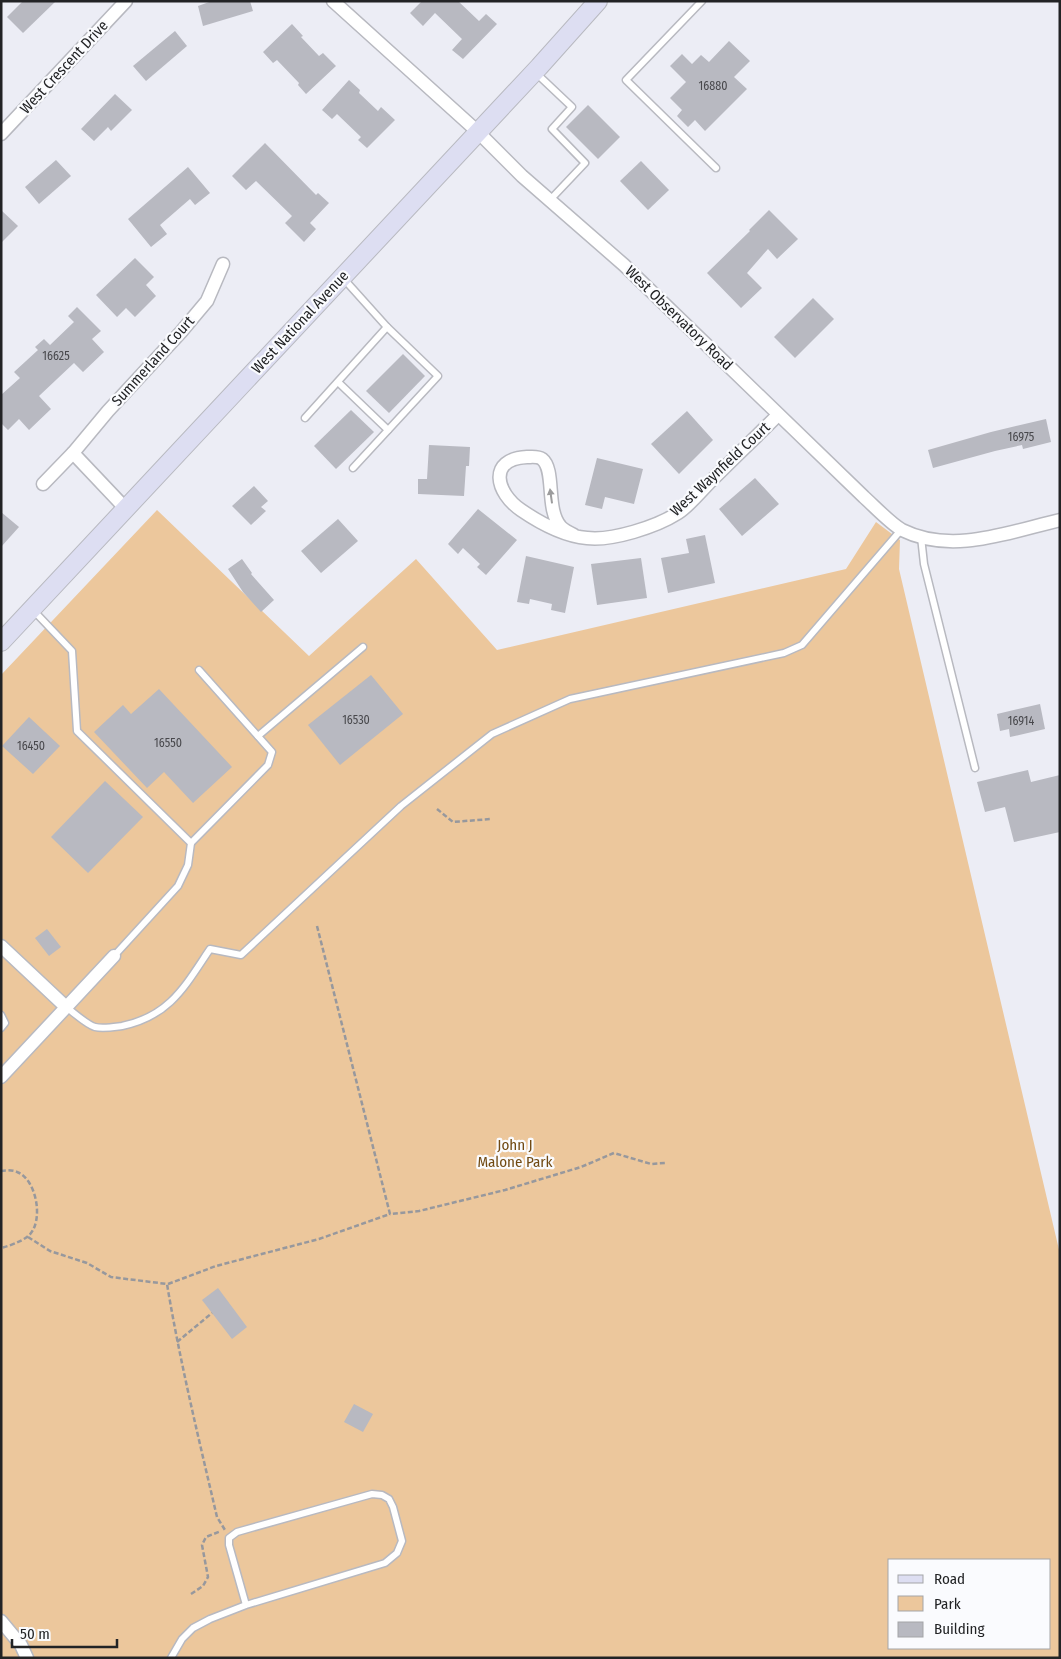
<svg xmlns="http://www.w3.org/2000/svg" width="1061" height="1659" font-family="'Fira Sans Condensed',sans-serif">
<rect width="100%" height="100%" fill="#ecedf5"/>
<path fill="#ecc79c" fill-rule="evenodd" d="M 157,510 L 309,656 L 416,559 L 497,650 L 846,569 L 876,522 L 900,540 L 899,569 L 1060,1254 L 1060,1658 L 1,1658 L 1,675 ZM 890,1560 L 1050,1560 L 1050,1648 L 890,1648 Z"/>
<g fill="#b8b9c1">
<polygon points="23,1 56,1 23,33 7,17"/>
<polygon points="212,1 250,1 253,11 203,26 198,6"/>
<polygon points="422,1 458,1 479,21 486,14 497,24 463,59 452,50 462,39 435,13 423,26 410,13"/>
<polygon points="292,24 303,36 301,37 319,56 323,53 336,66 306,94 298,85 299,83 277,60 273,63 263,52"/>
<polygon points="175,31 187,46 146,81 133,66"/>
<polygon points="729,41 750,61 734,77 747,89 705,131 695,120 688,127 677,116 682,110 670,98 686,82 670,66 682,54 692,64 701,55 709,62"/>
<polygon points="349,80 360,90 359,93 378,111 381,107 395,120 367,148 358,140 361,137 337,114 332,119 322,110"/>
<polygon points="115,94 132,110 111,131 108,127 94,141 81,129"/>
<polygon points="588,105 620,137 598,159 566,127"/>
<polygon points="265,143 316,195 318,193 329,203 310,223 316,229 304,242 285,223 292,216 256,181 246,190 232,176"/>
<polygon points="56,160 71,176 39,204 25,187"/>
<polygon points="641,161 669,190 648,210 620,181"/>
<polygon points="188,167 210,193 195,205 190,199 160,225 167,234 151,247 128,219"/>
<polygon points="1,210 18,226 1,243"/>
<polygon points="769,210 798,239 777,259 768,249 747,273 762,288 741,308 707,273 750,231 749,230"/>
<polygon points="135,258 154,277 146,285 156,296 135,317 126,308 117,317 96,295"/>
<polygon points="813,298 834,319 795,358 774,337"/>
<polygon points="77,307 101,331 92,339 104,352 83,372 74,363 39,396 51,409 29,430 19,419 8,430 1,423 1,395 20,378 14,372 38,350 35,347 44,339 50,345 74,322 68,316"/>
<polygon points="403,354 425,376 389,413 366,391"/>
<polygon points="351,410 374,432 336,469 314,446"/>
<polygon points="687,411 713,440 679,474 651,444"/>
<polygon points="1046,419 1051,442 1023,449 1022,445 995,451 933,468 928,450 991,432"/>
<polygon points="429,445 470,447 469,466 466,466 464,496 418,494 418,479 427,479"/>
<polygon points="597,458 643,469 634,504 605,497 602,509 585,505"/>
<polygon points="755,478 779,504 742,536 719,509"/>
<polygon points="254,486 268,501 261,507 266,511 251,525 232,506"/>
<polygon points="478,509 517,540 486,575 477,567 480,564 463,548 458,554 448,544"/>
<polygon points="1,512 19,527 1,547"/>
<polygon points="338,519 358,541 321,573 301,551"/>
<polygon points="705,535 715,583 668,593 661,558 689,553 686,539"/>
<polygon points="526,556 574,567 565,613 551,610 552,604 530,599 529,604 517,602"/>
<polygon points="641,558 647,598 597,605 591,564"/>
<polygon points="242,559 252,573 251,574 274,600 261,612 243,592 228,569"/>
<polygon points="371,675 403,714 340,765 308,725"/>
<polygon points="159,689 232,767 193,803 164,772 147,788 94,732 123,705 131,714"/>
<polygon points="1040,704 1045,729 1010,737 1009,729 1000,731 997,714"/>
<polygon points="29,717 60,746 33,774 2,746"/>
<polygon points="1028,770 1031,782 1060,775 1060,832 1014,842 1005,807 985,812 977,782"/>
<polygon points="105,781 143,817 88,873 51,837"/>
<polygon points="47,929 61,947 49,956 35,938"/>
<polygon points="218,1288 247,1327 232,1339 202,1300"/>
<polygon points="354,1404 373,1414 363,1432 344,1422"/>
</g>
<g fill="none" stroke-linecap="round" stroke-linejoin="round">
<g stroke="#b8b9c0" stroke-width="9">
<g id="lane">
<polyline points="702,1 626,80 716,168"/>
<polyline points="536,73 572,107 552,129 585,163 550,200"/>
<polyline points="343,278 387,327 438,376 353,468"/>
<polyline points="338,382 388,430"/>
<polyline points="305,418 387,327"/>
<polyline points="921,537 924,564 975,768"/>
<polyline points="33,610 72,651 77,731 191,843 188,865 178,886 114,956"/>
<polyline points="258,736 363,647"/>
<polyline points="191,843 268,765 272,752 199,670"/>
<path d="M 66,1007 C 73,1012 87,1025 95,1027 C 103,1029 114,1027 122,1026 C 170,1016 185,986 210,949 L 241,955 L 401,806 L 492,734 L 570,699 L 784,653 L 802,645 L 901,530"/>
<polyline points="1,1015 5,1023 1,1028"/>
<polyline points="171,1658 182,1639 193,1628 210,1619 246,1605 385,1563 397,1553 402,1541 393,1507 389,1499 382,1495 372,1494 237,1532 229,1538 229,1545 246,1605"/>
</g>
</g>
<g stroke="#b8b9c0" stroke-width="15">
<g id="street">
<path d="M 333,1 L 478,132 L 522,176 L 624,265 L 864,497 C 874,506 891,524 902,530 C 952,555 1009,532 1060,520"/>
<polyline points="1,134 126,1"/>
<polyline points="73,453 126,509"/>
<polyline points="43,484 73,453 108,411 181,332 207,301 223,264"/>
<path d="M 574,535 C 570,533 564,530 561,527 C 545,510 556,470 542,459 C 538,456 532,457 527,457 C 487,459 496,493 521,510 C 540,523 564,536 587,538 C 612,541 656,527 678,513 C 690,505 700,492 711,481 C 733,459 756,437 778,415"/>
<polyline points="1,946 66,1007"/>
<polyline points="1,1077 114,956"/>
<polyline points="1,1621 21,1645 27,1658"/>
</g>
</g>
<g stroke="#b8b9c0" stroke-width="20">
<polyline id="secondary" points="1,642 539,67 598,1"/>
</g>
<g stroke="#97989d" stroke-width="2.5" stroke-dasharray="5 2.5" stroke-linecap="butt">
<polyline points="437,809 453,822 491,819"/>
<polyline points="317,926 390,1214 419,1211 505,1190 581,1167 614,1153 651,1164 665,1163"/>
<path d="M 1,1171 C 6,1170 13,1170 17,1172 C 37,1179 45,1224 27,1237 C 20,1242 9,1246 1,1248"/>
<path d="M 28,1237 L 50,1251 L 87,1263 L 111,1277 L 167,1284 C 180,1362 199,1440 217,1517 L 225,1530"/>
<polyline points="168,1284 216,1266 319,1239 390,1214"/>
<polyline points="177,1342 212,1313"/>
<polyline points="191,1594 203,1586 208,1577 202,1545 206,1537 221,1531"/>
</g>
<use href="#lane" stroke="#fff" stroke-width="6"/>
<use href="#street" stroke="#fff" stroke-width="12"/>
<use href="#secondary" stroke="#dddef2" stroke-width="18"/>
</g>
<defs><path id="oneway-solid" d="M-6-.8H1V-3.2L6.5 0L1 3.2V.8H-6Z" transform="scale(1.25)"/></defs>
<use fill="#9c9c9d" href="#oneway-solid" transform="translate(551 496) rotate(-98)"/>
<g text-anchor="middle" stroke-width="4.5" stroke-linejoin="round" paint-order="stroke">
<g font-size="12" fill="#48484c">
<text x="713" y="90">16880</text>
<text x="56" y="360">16625</text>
<text x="1021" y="441">16975</text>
<text x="356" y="724">16530</text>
<text x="1021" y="725">16914</text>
<text x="168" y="747">16550</text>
<text x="31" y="750">16450</text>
</g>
<g font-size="15" fill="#222325" stroke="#fafbfe">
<text transform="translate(64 67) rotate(-47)" y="5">West Crescent Drive</text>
<text transform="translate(679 318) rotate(44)" y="5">West Observatory Road</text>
<text transform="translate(300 322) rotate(-47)" y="5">West National Avenue</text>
<text transform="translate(153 361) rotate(-48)" y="5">Summerland Court</text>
<text transform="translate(720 469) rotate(-43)" y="5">West Waynfield Court</text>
</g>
<g font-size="15" fill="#714a13" stroke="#fafbfe">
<text x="515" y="1150">John J<tspan x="515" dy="17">Malone Park</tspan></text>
</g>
</g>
<rect width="1061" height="1659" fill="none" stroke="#222325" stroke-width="5"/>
<rect x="888" y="1559" width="162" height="90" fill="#fafbfe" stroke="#a4a5a7"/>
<rect x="898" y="1575" width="25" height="8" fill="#dddef2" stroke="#a4a5a7"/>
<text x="934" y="1584" font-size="15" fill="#222325">Road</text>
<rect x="898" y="1596" width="25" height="15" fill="#ecc79c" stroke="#a4a5a7"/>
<text x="934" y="1609" font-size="15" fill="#222325">Park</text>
<rect x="898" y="1622" width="25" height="15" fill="#b8b9c1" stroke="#a4a5a7"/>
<text x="934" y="1634" font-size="15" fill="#222325">Building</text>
<path d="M12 1639v8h105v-8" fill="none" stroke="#222325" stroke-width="2.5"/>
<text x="20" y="1639" font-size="15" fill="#222325" stroke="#fafbfe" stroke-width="4" paint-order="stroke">50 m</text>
</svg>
